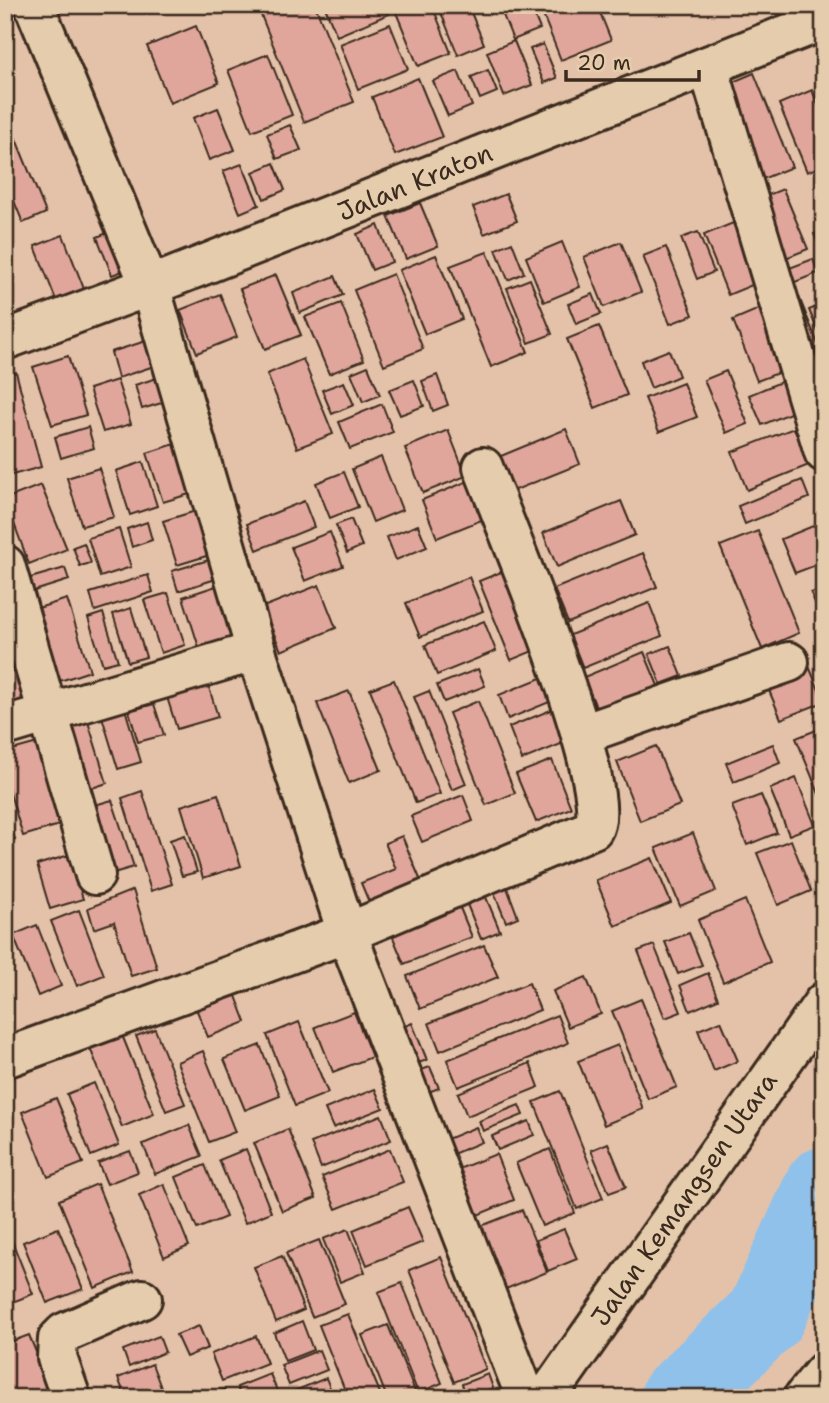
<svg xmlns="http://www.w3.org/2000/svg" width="829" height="1403" font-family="'Shantell Sans',sans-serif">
<rect width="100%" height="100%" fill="#e4c2a9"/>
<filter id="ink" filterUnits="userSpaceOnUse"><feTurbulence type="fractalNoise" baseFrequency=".0143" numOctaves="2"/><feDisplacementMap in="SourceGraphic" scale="14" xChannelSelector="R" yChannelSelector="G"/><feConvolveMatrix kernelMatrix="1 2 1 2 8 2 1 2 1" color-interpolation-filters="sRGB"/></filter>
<g filter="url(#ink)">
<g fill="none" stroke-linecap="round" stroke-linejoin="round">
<polyline stroke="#8fc1eb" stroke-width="80" points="680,1398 766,1315 824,1187"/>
</g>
<g fill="#e0a69c" stroke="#3b2a1e" stroke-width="2">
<polygon points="284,5 315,5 354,102 304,122 261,15"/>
<polygon points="324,5 385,5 389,14 337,36"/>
<polygon points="393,5 432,5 451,53 418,66"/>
<polygon points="438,5 468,5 484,44 458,55"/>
<polygon points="499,5 530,5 540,29 513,40"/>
<polygon points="539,5 597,5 611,40 561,60"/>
<polygon points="390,24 408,69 358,89 340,44"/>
<polygon points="196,26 219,83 170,103 147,46"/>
<polygon points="514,41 532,85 504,96 487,52"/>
<polygon points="543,44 557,78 544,83 530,49"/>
<polygon points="824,50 824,67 818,52"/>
<polygon points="268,54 292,115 252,131 228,70"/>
<polygon points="488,70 497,92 480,99 471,77"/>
<polygon points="458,71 472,106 448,116 433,81"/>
<polygon points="754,73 792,167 760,180 728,84"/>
<polygon points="418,78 442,137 395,155 372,97"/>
<polygon points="812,90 824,120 824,165 807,172 779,104"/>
<polygon points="218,108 235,150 209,160 193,118"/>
<polygon points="5,112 46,213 23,223 5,179"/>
<polygon points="290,125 301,150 277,159 267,134"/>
<polygon points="274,163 285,190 264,199 253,172"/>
<polygon points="242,164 259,205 240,213 223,171"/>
<polygon points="783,189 808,249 776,262 751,202"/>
<polygon points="506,194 517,221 484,234 473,207"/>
<polygon points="5,195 13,215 5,219"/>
<polygon points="420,203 438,246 406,259 388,216"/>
<polygon points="733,223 757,283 728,295 704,235"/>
<polygon points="378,225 392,262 372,270 357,234"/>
<polygon points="119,228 134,267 112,275 97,237"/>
<polygon points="824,230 824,257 814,234"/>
<polygon points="698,232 714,272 697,279 681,238"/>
<polygon points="63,235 84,289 56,300 35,246"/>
<polygon points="512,242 524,273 508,280 496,249"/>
<polygon points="562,242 580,287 544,302 526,257"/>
<polygon points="621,242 641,292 604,307 584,257"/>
<polygon points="666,247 693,315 670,324 643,256"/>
<polygon points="487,252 528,352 491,367 450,266"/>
<polygon points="436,255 462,319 425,334 399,270"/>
<polygon points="813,259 818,273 785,286 779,272"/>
<polygon points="393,274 423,349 384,365 354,290"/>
<polygon points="276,275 301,335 265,349 240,289"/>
<polygon points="335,276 343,295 300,313 293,293"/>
<polygon points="530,279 552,334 529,343 507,288"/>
<polygon points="220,294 237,337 197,353 180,310"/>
<polygon points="593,294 601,314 576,324 568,304"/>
<polygon points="798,295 823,356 808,363 783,301"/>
<polygon points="341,303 364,360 329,374 305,317"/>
<polygon points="824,304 824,346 809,310"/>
<polygon points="766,306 791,368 757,381 733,320"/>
<polygon points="599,326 627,395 595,408 567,339"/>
<polygon points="146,341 154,366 118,378 111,352"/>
<polygon points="669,350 679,376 651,388 641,361"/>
<polygon points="68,356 86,415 52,425 33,367"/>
<polygon points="303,359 333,434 297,448 267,374"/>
<polygon points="368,366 380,395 363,402 351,373"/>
<polygon points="726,371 748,424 726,433 704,380"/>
<polygon points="16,372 41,467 5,477 5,375"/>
<polygon points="437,375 448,405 433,411 422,381"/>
<polygon points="160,377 168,401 142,409 135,385"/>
<polygon points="117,380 131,424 103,432 89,389"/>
<polygon points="414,380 424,406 400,415 389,390"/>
<polygon points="783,381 795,411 762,425 749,395"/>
<polygon points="344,382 354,405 332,414 322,390"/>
<polygon points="683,383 697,417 659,432 645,398"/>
<polygon points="382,404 393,432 350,449 339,422"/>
<polygon points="88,427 94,448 61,458 55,437"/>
<polygon points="794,428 809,465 747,490 732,452"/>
<polygon points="566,429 580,464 503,495 489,461"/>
<polygon points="448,430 466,476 423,493 405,448"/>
<polygon points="181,442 196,492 163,502 147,453"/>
<polygon points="381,457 402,510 373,522 352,469"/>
<polygon points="143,462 157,506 130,515 116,471"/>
<polygon points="99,468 114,517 82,526 67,478"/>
<polygon points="344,472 358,507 330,518 316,483"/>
<polygon points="802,480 809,498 745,524 738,506"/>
<polygon points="468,481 484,519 437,538 422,500"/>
<polygon points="41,485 67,549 29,564 5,499"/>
<polygon points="304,501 314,527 257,550 247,524"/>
<polygon points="621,501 635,535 557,567 543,533"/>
<polygon points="199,510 213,554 177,565 163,521"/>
<polygon points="351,519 362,546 347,553 336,525"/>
<polygon points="147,522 152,540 132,547 127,529"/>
<polygon points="823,522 824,562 795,573 781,539"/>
<polygon points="418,525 427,547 396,560 387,537"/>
<polygon points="119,529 131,567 100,577 88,538"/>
<polygon points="758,531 799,633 762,649 720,546"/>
<polygon points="330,532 343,566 305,581 291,547"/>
<polygon points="84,543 91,563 80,566 73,547"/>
<polygon points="643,553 657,587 568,623 554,589"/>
<polygon points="212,559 219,578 178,591 172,571"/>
<polygon points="65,568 69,580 31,592 27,579"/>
<polygon points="506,570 538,649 511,660 479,581"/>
<polygon points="148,575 153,592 95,611 90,593"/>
<polygon points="469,577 483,611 420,637 406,603"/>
<polygon points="319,585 336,628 281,651 263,607"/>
<polygon points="216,586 235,647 202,657 183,597"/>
<polygon points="824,588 824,624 811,593"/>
<polygon points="168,593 185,645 161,653 144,600"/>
<polygon points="67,599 90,671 57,682 35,609"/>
<polygon points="649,603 662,636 583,668 570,635"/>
<polygon points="131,608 146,657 128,662 113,614"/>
<polygon points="103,613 118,661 103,665 88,618"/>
<polygon points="484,621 496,651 437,675 425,645"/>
<polygon points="10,635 34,695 7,705 5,637"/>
<polygon points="670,646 682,676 661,684 649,654"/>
<polygon points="644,652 659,688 598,712 584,677"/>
<polygon points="808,664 824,702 781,719 765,681"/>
<polygon points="478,669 485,686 444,702 437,685"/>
<polygon points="543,677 552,701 508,719 499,695"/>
<polygon points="394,680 440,794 416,803 370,689"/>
<polygon points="207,681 218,717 177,729 166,694"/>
<polygon points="349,691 381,770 349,783 317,703"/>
<polygon points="429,691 466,784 452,790 414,697"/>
<polygon points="122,699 141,762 118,769 99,707"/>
<polygon points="478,701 515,793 486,805 449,713"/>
<polygon points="154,704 164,735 138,742 129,711"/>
<polygon points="558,707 571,740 522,760 509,727"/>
<polygon points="85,712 107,783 83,791 62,720"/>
<polygon points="824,727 824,806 796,738"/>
<polygon points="41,742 66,823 23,836 5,777 5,752"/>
<polygon points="773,744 780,763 734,782 726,763"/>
<polygon points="656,746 680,805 640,821 617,762"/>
<polygon points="552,760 571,808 536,822 516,774"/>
<polygon points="796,778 815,825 789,835 770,789"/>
<polygon points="142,791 172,884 151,891 122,798"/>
<polygon points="218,794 241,866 203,878 181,806"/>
<polygon points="463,795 473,821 422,842 411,816"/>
<polygon points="761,795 777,833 747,845 732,806"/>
<polygon points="112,800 134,867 110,874 88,807"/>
<polygon points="9,823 15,839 5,842 5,824"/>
<polygon points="693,833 716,891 680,906 656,848"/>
<polygon points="185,835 197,872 182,876 170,840"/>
<polygon points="402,836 423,886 371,907 361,883 396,869 385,843"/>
<polygon points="791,840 811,891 778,905 757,853"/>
<polygon points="69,855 83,899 50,909 37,865"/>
<polygon points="652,858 671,903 615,926 596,880"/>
<polygon points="506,885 518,917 506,922 493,890"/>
<polygon points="133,890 157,968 131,976 114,922 94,929 88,908"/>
<polygon points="483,890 500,931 481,939 464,897"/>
<polygon points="745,900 770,962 723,982 698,920"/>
<polygon points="458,903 472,937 404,964 390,930"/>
<polygon points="79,910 104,975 77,986 51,921"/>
<polygon points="37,925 61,986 38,996 13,935"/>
<polygon points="689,933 702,965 678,974 665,942"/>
<polygon points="484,945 498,977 420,1009 407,976"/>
<polygon points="654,945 681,1012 665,1018 638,951"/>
<polygon points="708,973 718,999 690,1011 680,985"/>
<polygon points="586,977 601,1014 568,1027 553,991"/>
<polygon points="231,983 246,1022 208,1037 192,999"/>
<polygon points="529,983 540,1010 440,1051 429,1023"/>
<polygon points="641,999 677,1087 648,1099 612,1011"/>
<polygon points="354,1012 372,1057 333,1072 315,1027"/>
<polygon points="557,1015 568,1043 458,1087 447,1060"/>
<polygon points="721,1021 738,1061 714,1071 698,1030"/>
<polygon points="299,1022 328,1093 295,1106 267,1035"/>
<polygon points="412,1023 427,1060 413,1065 398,1029"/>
<polygon points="155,1029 185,1104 166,1111 136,1036"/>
<polygon points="122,1035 154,1114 122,1127 90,1048"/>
<polygon points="260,1045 280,1096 245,1110 224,1059"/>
<polygon points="618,1045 643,1109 604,1125 578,1061"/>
<polygon points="203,1051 235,1132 209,1142 177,1062"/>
<polygon points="530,1063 539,1087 467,1116 458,1093"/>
<polygon points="430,1067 439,1088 426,1093 418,1071"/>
<polygon points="94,1083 119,1145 91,1156 67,1094"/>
<polygon points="375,1089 383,1108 333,1128 325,1109"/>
<polygon points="560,1091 603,1198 577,1209 534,1102"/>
<polygon points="56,1098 83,1163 48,1177 22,1112"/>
<polygon points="519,1105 523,1115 483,1131 479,1121"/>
<polygon points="381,1115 391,1140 321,1168 311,1143"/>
<polygon points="529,1121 534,1135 498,1150 492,1136"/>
<polygon points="189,1125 202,1156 155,1174 143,1144"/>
<polygon points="476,1127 482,1142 453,1154 447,1139"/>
<polygon points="288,1129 316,1198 282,1211 254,1143"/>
<polygon points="608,1143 626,1187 609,1193 591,1150"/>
<polygon points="246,1149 271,1212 245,1223 219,1160"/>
<polygon points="390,1149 403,1182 336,1209 322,1177"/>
<polygon points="550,1149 575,1213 542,1226 516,1163"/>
<polygon points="130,1151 138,1172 107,1184 98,1163"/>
<polygon points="496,1154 514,1200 475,1216 456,1170"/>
<polygon points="205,1165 226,1217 197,1229 176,1177"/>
<polygon points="97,1184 133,1272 95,1288 59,1200"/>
<polygon points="164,1184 189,1246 164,1257 139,1195"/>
<polygon points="408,1207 423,1242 367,1265 353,1230"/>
<polygon points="522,1210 547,1272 506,1289 481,1226"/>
<polygon points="58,1228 83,1289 47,1303 23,1242"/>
<polygon points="348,1229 365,1272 340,1282 323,1239"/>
<polygon points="564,1229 577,1259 548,1271 536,1240"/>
<polygon points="319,1240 345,1304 312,1317 286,1253"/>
<polygon points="12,1241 33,1294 5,1305 5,1244"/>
<polygon points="282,1256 304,1310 276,1322 254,1267"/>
<polygon points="441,1257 486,1369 454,1382 409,1270"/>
<polygon points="402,1283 442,1383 418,1393 378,1292"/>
<polygon points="348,1314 382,1398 348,1398 319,1325"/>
<polygon points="302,1321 313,1350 285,1361 274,1333"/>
<polygon points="388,1325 416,1394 407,1398 387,1398 362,1335"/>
<polygon points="199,1326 208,1348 186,1357 176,1335"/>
<polygon points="29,1335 55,1398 5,1398 5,1344"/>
<polygon points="159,1336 165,1352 129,1367 123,1350"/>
<polygon points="256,1336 267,1363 222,1381 211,1354"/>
<polygon points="319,1350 327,1370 289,1385 281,1365"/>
<polygon points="152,1364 165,1398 126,1398 118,1378"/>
<polygon points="270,1374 280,1398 241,1398 237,1387"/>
<polygon points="488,1374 493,1388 467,1398 462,1384"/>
<polygon points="326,1378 334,1398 295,1398 292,1392"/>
<polygon points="224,1389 227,1398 203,1398 203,1397"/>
</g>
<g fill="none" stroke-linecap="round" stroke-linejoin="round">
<g stroke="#3b2a1e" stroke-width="44">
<g id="minor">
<polyline points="34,5 150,286 256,651 347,933 526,1398"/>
<polyline points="708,66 824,452"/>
<polyline points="5,340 150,286 824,20"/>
<polyline points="5,565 95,875"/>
<polyline points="5,726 256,651"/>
<polyline points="583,734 789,662"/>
<path d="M 5,1058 L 347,933 L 593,829 C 617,791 503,520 483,467"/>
<polyline points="71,1398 57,1358 58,1339 64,1333 142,1299"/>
<polyline points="546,1398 824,1002"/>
<polyline points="803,1398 824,1372"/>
</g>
</g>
<use href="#minor" stroke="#e5ccad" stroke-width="38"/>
</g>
</g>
<g text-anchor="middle" stroke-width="5" stroke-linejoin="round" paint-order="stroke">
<g font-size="26" fill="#3b2a1e" stroke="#e5ccad">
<text transform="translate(415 182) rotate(-22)" y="9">Jalan Kraton</text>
<text transform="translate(684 1199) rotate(-55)" y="9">Jalan Kemangsen Utara</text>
</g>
</g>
<rect width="829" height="1403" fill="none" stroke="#e5ccad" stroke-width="28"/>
<rect x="14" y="14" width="801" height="1375" fill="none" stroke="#3b2a1e" stroke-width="2.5" filter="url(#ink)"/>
<path d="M566 70v10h133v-10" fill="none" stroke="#3b2a1e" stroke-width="3.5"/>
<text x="577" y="70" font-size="21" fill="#3b2a1e" stroke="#e5ccad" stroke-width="5" paint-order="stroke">20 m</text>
</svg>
